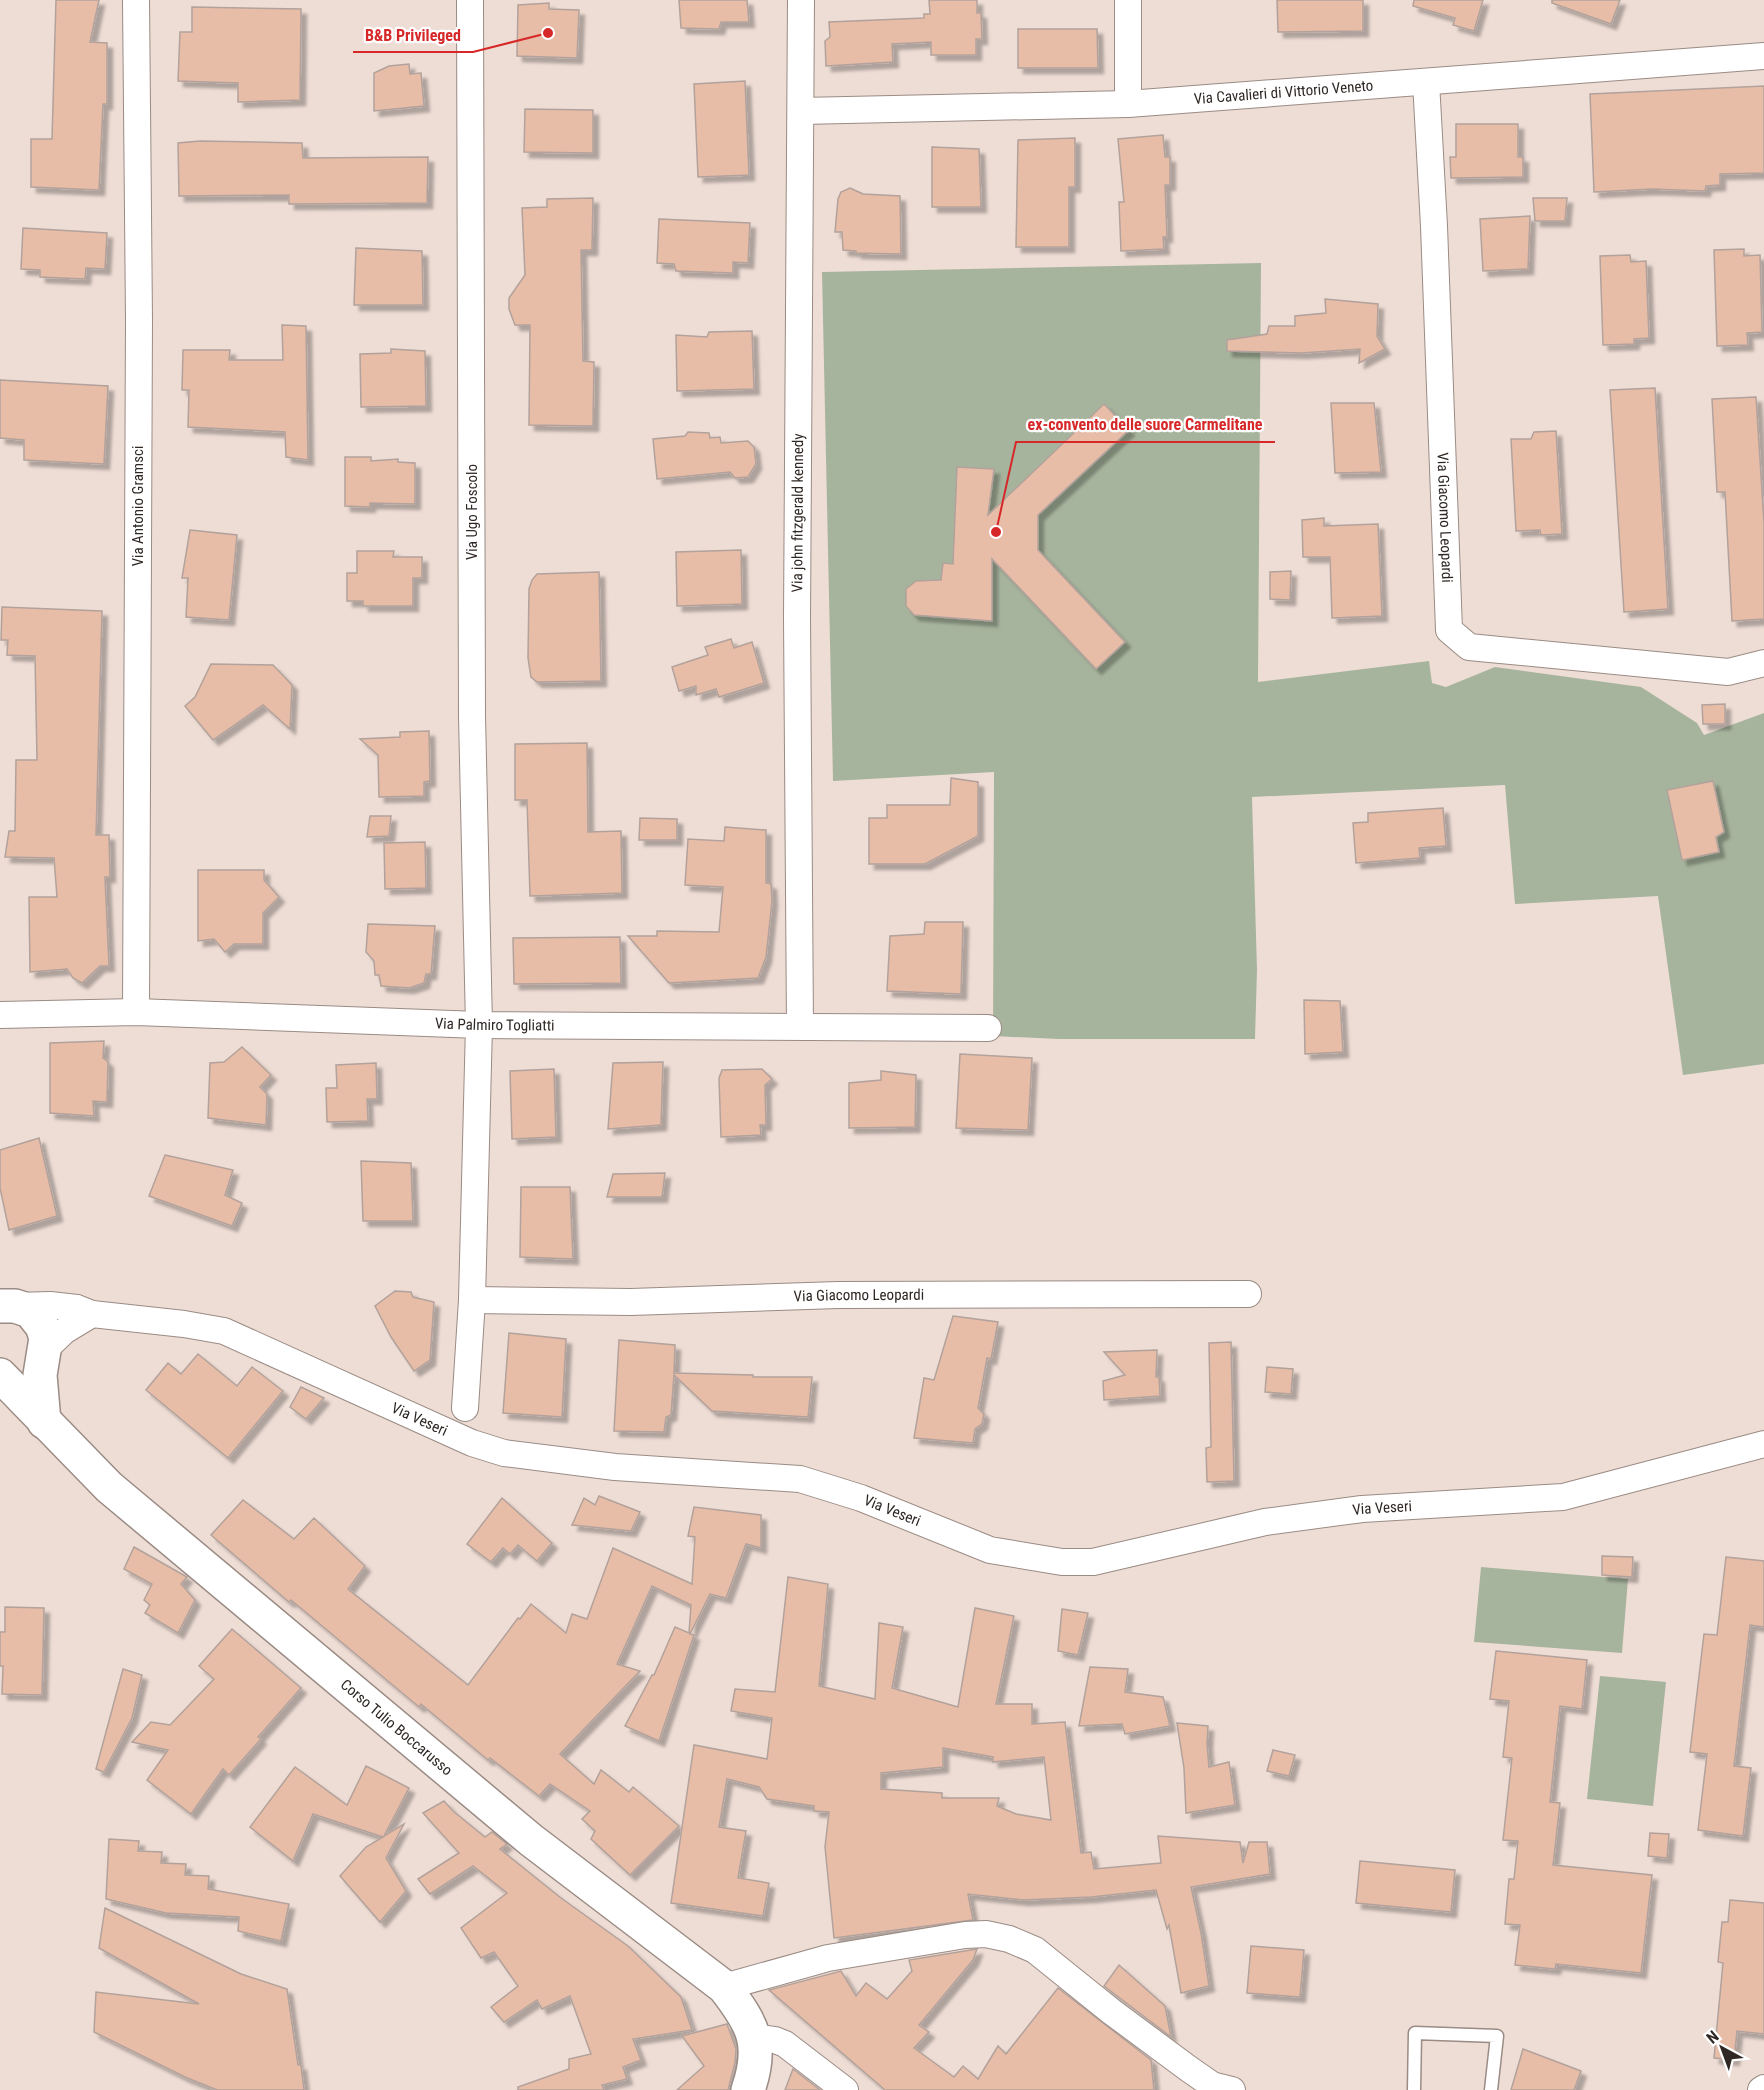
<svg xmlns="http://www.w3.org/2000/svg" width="1764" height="2090" font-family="'Roboto Condensed',sans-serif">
<defs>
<filter id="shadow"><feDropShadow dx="5.5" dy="5.5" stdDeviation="1.5" flood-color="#0004"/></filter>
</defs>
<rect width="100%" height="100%" fill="#eeddd5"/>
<g fill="#a7b49d">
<polygon points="1261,263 1258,682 1429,661 1432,683 1446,687 1495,667 1641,687 1697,723 1704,735 1764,713 1764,1064 1683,1075 1658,896 1515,904 1505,785 1252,797 1257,970 1255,1039 1059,1039 993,1036 994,772 833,781 822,272"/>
<polygon points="1481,1567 1628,1579 1622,1653 1474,1642"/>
<polygon points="1600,1676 1666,1682 1653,1806 1587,1799"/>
</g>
<g fill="#e8bda8" stroke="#b2a29b" stroke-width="1.5" fill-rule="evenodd" filter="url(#shadow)">
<polygon points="56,0 99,0 90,42 107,43 107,104 103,104 99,190 31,187 31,139 52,139"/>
<polygon points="679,0 747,0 749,22 721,22 719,29 681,28"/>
<polygon points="929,0 977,0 977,13 981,13 982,39 976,39 976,55 931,55 931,42 892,44 893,62 826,66 825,41 830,37 829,22 924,18 924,14 930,14"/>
<polygon points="1277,0 1363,0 1363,31 1278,32"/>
<polygon points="1414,0 1483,0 1474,31 1453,25 1455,18 1413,6"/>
<polygon points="1552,0 1620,0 1611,24 1552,3"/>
<polygon points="549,3 549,9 579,10 577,58 517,56 518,5"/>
<polygon points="192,7 301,9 300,100 238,102 238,83 178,81 180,32 192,32"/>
<polygon points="1018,29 1097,29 1098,68 1018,68"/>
<polygon points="409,64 410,74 421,73 424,106 374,111 374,73 389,66"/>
<polygon points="745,81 749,175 698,177 694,84"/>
<polygon points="1764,86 1764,173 1720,174 1720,185 1706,186 1705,191 1652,189 1594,192 1590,94"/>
<polygon points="525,109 593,110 593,153 524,152"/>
<polygon points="1456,124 1518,124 1518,157 1523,157 1523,177 1451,178 1450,157 1456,157"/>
<polygon points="1163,135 1165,157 1170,157 1170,185 1165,185 1167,237 1163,237 1164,249 1121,251 1119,202 1124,202 1118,139"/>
<polygon points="1075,138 1075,187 1069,187 1069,247 1016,247 1018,140"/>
<polygon points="200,141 302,143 303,158 428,157 427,203 289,204 289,195 179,196 178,143"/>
<polygon points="932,147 979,149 981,207 932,207"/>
<polygon points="850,188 863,194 900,196 901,254 856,253 856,251 843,250 842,232 835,232 838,199 841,192"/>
<polygon points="593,198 592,250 581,250 583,361 594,362 593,426 529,425 530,325 515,325 509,309 509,298 525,275 522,208 547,207 547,199"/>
<polygon points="1533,198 1567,198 1565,221 1535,221"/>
<polygon points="1530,216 1528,269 1483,271 1480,219"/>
<polygon points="659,219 750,223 748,263 733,262 733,273 676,271 674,264 657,263"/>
<polygon points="23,228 107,233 105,269 86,268 85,279 40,277 40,270 21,269"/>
<polygon points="356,248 422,251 423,305 354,305"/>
<polygon points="1744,249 1744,256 1760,255 1762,332 1747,333 1748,345 1717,346 1714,250"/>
<polygon points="1630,255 1631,262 1646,261 1649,338 1634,339 1634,344 1603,345 1600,256"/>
<polygon points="1325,299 1378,304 1377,336 1385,349 1359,363 1360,349 1301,353 1227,351 1227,340 1267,334 1269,326 1295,326 1295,316 1326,313"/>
<polygon points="282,325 306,326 308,460 286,457 285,432 188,427 189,390 182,390 183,350 230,350 229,360 283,360"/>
<polygon points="752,331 754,389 677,391 676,335 707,337 709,332"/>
<polygon points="391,349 425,351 426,406 361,407 360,354 391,353"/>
<polygon points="0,380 108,386 104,464 24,460 24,440 0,438"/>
<polygon points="1655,388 1668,609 1624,612 1610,390"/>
<polygon points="1756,397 1764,523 1764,619 1732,621 1725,492 1717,492 1712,399"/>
<polygon points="1331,403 1374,403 1381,472 1335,473"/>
<polygon points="1104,404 1129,430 1038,515 1038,550 1125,642 1096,669 992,559 992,621 914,615 906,606 906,589 916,581 941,580 943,563 953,564 957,467 994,469 988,515"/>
<polygon points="1556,431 1562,534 1541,535 1540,530 1516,531 1511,439 1531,439 1534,432"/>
<polygon points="688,432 709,433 710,438 720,437 721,443 748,441 754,447 756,464 748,477 735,478 730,472 657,479 653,439 685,436"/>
<polygon points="345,457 371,457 371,461 398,459 398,462 415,463 415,504 370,503 370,507 345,506"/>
<polygon points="1324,518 1324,526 1378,524 1382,616 1332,618 1330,557 1303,557 1302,520"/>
<polygon points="190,530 237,535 229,620 186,617 188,578 182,578"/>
<polygon points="741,550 742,604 677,606 676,552"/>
<polygon points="357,551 394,551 393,557 422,557 422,578 413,578 413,606 363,606 363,601 347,601 347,573 357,573"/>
<polygon points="1291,571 1290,600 1270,599 1270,572"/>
<polygon points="599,572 601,681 537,682 531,677 528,658 529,589 532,580 537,574"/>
<polygon points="2,607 102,611 96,835 109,835 110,877 105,877 109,966 100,966 82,983 73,978 67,969 30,972 29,897 57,897 54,858 5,857 9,831 15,831 16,760 37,760 35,656 7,655 8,640 1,640"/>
<polygon points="731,639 734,648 752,642 764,683 719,697 716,689 696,695 696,686 679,691 672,667 708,655 705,647"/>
<polygon points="211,664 273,665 292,685 290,729 263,705 213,740 185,706 195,697"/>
<polygon points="1725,704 1725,724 1703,724 1702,705"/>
<polygon points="429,731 430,781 424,782 424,796 379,797 378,755 360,739 400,737 400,732"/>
<polygon points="587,743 588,832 621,831 622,893 530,896 527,800 515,800 515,744"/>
<polygon points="951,778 978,782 978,836 925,864 869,864 869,818 887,818 887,805 950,805"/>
<polygon points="1713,781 1724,832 1716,837 1719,852 1682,860 1667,790"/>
<polygon points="1443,808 1446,846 1419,848 1420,858 1356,863 1353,823 1368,822 1368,813"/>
<polygon points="370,816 391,816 389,836 367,837"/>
<polygon points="640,818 677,819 677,840 639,840"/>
<polygon points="725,827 766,830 766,883 771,884 772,901 766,957 758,978 669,983 628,936 657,936 657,931 719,932 723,887 685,885 688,839 724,841"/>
<polygon points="425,842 426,888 385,889 384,843"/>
<polygon points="198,870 264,870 264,880 279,897 263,913 263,944 234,944 225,952 214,939 198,941"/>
<polygon points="925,922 963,922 961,994 887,991 890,936 924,934"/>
<polygon points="368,924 435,926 431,974 426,974 424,983 409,988 381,986 379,975 375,975 374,961 366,952"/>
<polygon points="620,937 621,983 514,984 513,938"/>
<polygon points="1304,1000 1340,1001 1343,1052 1305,1054"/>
<polygon points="104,1041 103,1058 108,1062 107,1102 93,1101 94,1116 50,1113 50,1043"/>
<polygon points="242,1047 271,1075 260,1087 267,1094 266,1125 208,1118 210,1063 224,1062"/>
<polygon points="960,1054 1032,1058 1028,1130 956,1128"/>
<polygon points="663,1062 661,1125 608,1129 613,1063"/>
<polygon points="376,1063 377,1099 367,1099 368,1121 327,1122 326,1088 337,1088 336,1065"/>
<polygon points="554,1069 556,1137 512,1139 510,1071"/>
<polygon points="762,1069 772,1079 765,1085 766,1125 760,1125 761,1135 721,1137 719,1078 722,1070"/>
<polygon points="881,1071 916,1075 915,1127 849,1128 849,1083 881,1080"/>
<polygon points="39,1138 57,1216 9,1230 0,1188 0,1150"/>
<polygon points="165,1155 233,1170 225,1195 242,1203 232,1226 149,1196"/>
<polygon points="361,1161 411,1163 413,1221 363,1221"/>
<polygon points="665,1173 662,1197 607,1197 613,1174"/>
<polygon points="521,1187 570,1187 573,1259 520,1257"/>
<polygon points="395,1291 411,1292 413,1297 434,1302 430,1360 414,1371 391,1337 375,1306"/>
<polygon points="953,1316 998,1322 991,1359 987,1358 978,1408 984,1414 982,1424 975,1429 973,1443 914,1438 924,1378 934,1380"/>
<polygon points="509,1333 566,1339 562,1417 503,1413"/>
<polygon points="619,1340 675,1345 674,1373 753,1375 753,1377 812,1377 808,1417 712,1411 674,1375 671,1415 666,1417 664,1432 614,1431"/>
<polygon points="1231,1342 1234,1481 1207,1482 1206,1448 1211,1447 1209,1343"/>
<polygon points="1157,1350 1156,1377 1159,1377 1160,1396 1104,1400 1103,1381 1125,1375 1104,1352"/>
<polygon points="198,1354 237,1386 252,1367 283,1391 228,1458 146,1390 168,1363 181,1374"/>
<polygon points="1267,1367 1293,1369 1291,1394 1265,1392"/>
<polygon points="301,1387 324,1398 306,1419 290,1407"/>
<polygon points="599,1496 640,1512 631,1531 572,1525 584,1498 595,1505"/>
<polygon points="502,1498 552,1543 537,1561 518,1545 510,1554 503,1548 491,1562 467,1544"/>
<polygon points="243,1500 294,1539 314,1518 365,1566 348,1589 468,1685 518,1618 520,1619 531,1604 566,1633 572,1614 587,1619 613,1548 692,1584 695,1537 688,1536 694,1507 761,1515 761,1548 746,1544 726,1598 710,1594 690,1634 694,1635 659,1741 625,1726 652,1675 654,1675 675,1627 689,1633 691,1605 652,1586 617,1664 640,1671 560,1754 594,1784 601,1770 629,1792 633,1787 679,1826 630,1875 591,1839 595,1831 582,1819 590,1811 550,1784 539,1796 490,1758 488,1760 421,1704 419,1707 291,1600 289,1602 211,1535"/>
<polygon points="134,1547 187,1577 181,1584 195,1600 178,1633 145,1613 150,1605 144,1600 152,1584 124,1569"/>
<polygon points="1602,1556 1633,1557 1632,1577 1602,1575"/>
<polygon points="1726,1557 1764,1561 1764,1627 1750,1625 1734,1766 1751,1768 1743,1836 1698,1830 1707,1754 1690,1752 1704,1634 1717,1635"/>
<path d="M 788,1577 L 828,1584 L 819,1686 L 875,1699 L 879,1623 L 903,1627 L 892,1688 L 958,1707 L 975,1608 L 1014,1616 L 996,1704 L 1032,1704 L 1032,1724 L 1065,1722 L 1081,1853 L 1091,1852 L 1094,1869 L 1161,1863 L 1158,1836 L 1240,1842 L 1243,1863 L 1249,1842 L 1267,1842 L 1270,1874 L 1191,1887 L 1201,1933 L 1209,1986 L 1181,1993 L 1169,1925 L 1167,1929 L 1156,1890 L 1091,1897 L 1023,1900 L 968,1894 L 973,1920 L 834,1938 L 825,1847 L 829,1812 L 814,1811 L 814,1806 L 767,1799 L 759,1787 L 727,1779 L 719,1827 L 746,1831 L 738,1878 L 769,1883 L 763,1916 L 671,1903 L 694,1745 L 767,1759 L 772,1718 L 731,1711 L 735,1689 L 775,1692 ZM 943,1748 L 993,1757 L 993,1762 L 1044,1757 L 1051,1820 L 1016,1814 L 997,1806 L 999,1798 L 942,1798 L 942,1793 L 881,1789 L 881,1773 L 943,1767 Z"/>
<polygon points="5,1607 44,1608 42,1695 2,1694 3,1666 0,1666 0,1632 5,1632"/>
<polygon points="1062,1609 1088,1613 1078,1655 1058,1651"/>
<polygon points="232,1629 301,1688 258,1737 261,1739 229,1775 223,1769 191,1814 147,1780 168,1750 132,1742 151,1722 170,1725 214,1679 199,1666"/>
<polygon points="1496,1651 1587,1660 1582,1709 1560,1706 1550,1802 1560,1803 1553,1865 1652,1875 1641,1973 1556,1964 1555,1969 1515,1965 1520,1925 1505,1924 1509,1879 1514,1879 1518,1841 1503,1840 1512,1758 1503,1757 1509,1701 1490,1699"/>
<polygon points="1090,1667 1128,1669 1125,1692 1163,1697 1170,1726 1125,1734 1122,1724 1079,1726"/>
<polygon points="123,1669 142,1675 132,1718 104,1772 96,1769"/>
<polygon points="1177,1723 1208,1726 1207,1744 1209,1767 1229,1762 1235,1805 1186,1813 1184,1768"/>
<polygon points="1273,1750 1295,1755 1289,1776 1267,1771"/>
<polygon points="366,1766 409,1788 384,1836 404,1824 386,1858 406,1891 380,1922 340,1876 366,1847 383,1837 313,1814 293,1861 250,1827 295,1767 347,1805"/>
<polygon points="444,1801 453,1811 485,1837 492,1832 507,1844 500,1849 561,1898 628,1946 681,1997 692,2030 633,2039 641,2060 623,2067 627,2079 602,2085 604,2090 518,2090 518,2087 569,2069 569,2059 591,2054 570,1996 542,2009 537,2000 504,2022 491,2007 518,1986 494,1952 481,1958 461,1928 507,1893 473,1866 430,1894 418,1879 459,1853 423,1813"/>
<polygon points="1650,1833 1669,1834 1667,1858 1648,1856"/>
<polygon points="109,1839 139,1841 138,1851 162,1852 161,1863 186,1864 185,1875 209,1876 208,1889 289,1904 281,1941 238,1931 239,1917 166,1913 106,1899"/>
<polygon points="1360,1861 1455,1870 1451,1912 1356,1903"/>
<polygon points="1730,1900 1764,1903 1764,2034 1737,2031 1734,2060 1714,2058 1723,1963 1718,1962 1722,1922 1728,1922"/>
<polygon points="105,1908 241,1974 287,1989 298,2065 301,2065 304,2090 217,2090 185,2077 94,2032 96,1992 199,2004 99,1948"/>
<polygon points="1251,1946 1304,1950 1300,1997 1247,1993"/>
<polygon points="977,1949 973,1960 919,2025 929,2032 914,2048 954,2077 963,2066 978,2079 998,2046 1006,2054 1058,1988 1151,2060 1154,2090 885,2090 769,1990 841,1971 856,1996 866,1983 887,1999 912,1971 909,1960"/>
<polygon points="1119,1965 1165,2006 1171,2037 1104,1986"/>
<polygon points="727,2024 736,2049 735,2063 728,2090 677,2090 704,2066 682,2036"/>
<polygon points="1523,2049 1581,2071 1574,2090 1511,2090"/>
<polygon points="793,2069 820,2090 785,2090"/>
</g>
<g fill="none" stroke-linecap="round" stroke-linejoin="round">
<g stroke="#9a8b84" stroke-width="15">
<polyline id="lane" points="1414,2090 1415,2033 1497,2036 1491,2090"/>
</g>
<g stroke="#9a8b84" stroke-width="28">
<g id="street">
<polyline points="136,0 139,321 136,1012"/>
<polyline points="1128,0 1128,104"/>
<path id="s1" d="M 1426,82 L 1434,226 L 1449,630 L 1469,647 L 1728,672 L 1764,663"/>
<path id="s2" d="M 801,111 L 1128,104 L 1764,56"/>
<path id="s3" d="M 0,1015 L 136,1012 L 479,1025 L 988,1028"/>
<path id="s4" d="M 800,1026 L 797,618 L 801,0"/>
<path id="s5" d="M 472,1300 L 631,1302 L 838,1295 L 1248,1294"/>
<path id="s6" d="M 15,1306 L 50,1305 L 77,1308 L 92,1314 L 184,1324 L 224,1331 L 472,1443 L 504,1453 L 615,1467 L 800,1479 L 861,1498 L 990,1550 L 1062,1562 L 1093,1562 L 1265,1522 L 1362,1509 L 1563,1497 L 1764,1444"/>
<polyline points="44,1350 64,1331 92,1314"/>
<polyline points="465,1408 472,1300 479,1025 472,716 470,0"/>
<polyline points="724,1987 828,1958 965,1935 986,1934 1009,1939 1035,1950 1112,2012 1189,2069 1212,2085 1232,2090"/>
<polyline points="755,2037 775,2040 785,2044 845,2090"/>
<polyline points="1761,2090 1764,2088"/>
</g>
</g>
<g stroke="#9a8b84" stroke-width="36">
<g id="secondary">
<polyline points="0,1306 15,1306 30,1311 42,1326 46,1338 40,1375 44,1422"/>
<path id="s7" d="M 0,1375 L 109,1487 L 531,1840 L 724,1987 C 753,2024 764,2044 748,2090"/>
</g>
</g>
<use href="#lane" stroke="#fff" stroke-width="12"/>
<use href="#street" stroke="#fff" stroke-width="26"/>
<use href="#secondary" stroke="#fff" stroke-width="33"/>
</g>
<g text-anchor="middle" stroke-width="4.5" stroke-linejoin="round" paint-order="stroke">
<g font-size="15" fill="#2e2724" stroke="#fff">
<text dy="5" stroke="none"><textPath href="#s2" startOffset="483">Via Cavalieri di Vittorio Veneto</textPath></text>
<text transform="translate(138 506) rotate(-90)" y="5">Via Antonio Gramsci</text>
<text transform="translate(472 512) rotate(-90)" y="5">Via Ugo Foscolo</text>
<text dy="5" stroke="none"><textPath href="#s4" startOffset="513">Via john fitzgerald kennedy</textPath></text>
<text dy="5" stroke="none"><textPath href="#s1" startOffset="436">Via Giacomo Leopardi</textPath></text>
<text dy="5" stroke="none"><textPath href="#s3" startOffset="495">Via Palmiro Togliatti</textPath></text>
<text dy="5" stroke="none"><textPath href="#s5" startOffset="387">Via Giacomo Leopardi</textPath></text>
<text dy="5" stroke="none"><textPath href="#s6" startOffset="426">Via Veseri</textPath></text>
<text dy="5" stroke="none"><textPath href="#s6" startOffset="1416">Via Veseri</textPath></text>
<text dy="5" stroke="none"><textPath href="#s6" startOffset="912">Via Veseri</textPath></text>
<text dy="5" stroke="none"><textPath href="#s7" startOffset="531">Corso Tulio Boccarusso</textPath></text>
</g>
</g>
<path fill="none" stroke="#d62828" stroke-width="2" d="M548 33L473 52H353M996 532L1016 442H1275"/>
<g fill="#d62828" stroke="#fff" stroke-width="2">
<circle cx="548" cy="33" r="6"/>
<circle cx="996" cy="532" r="6"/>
</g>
<g font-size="16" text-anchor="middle" font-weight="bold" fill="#d62828" stroke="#fff" stroke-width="4.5" stroke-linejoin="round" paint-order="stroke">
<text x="413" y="41">B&amp;B Privileged</text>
<text x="1145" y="430">ex-convento delle suore Carmelitane</text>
</g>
<g transform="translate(1722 2048) rotate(319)" stroke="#ffffff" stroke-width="4.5" paint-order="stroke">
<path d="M0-4.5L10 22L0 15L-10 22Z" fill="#2e2724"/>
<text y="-9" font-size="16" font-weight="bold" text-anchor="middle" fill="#2e2724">N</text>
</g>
</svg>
